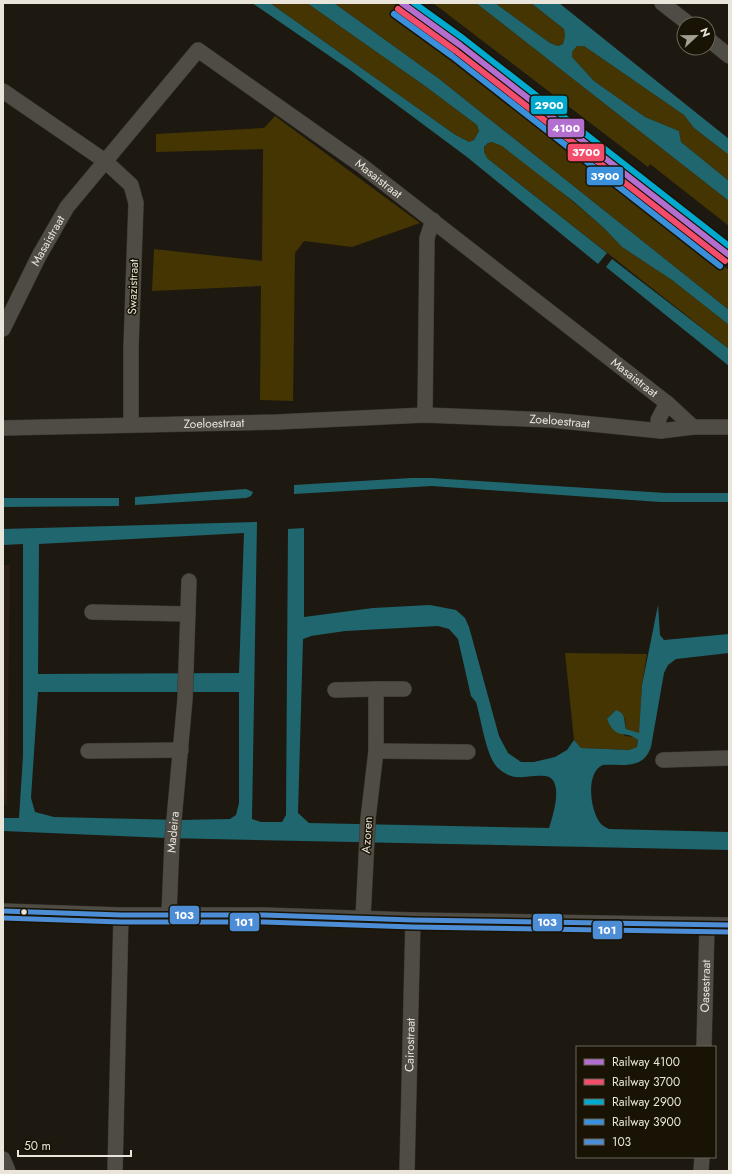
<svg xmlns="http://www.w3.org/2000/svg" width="732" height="1174" font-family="Jost,sans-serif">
<rect width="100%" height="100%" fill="#1d1910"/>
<polygon fill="#2d1e17" points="3,565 10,565 7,805 3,805"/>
<g fill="#453502">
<polygon points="270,3 307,3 425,86 477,125 479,131 474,140 469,142 454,134"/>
<polygon points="334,3 393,3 516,94 640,192 637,197 729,270 729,310 438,78"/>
<polygon points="433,3 476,3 729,201 729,226 650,164 648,167"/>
<polygon points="495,3 531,3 564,29 565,36 563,44 558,46 550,43"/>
<polygon points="577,46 584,46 684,115 694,128 729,155 729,181 681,142 679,131 645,117 594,81 572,57 572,52"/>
<polygon points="275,116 420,223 352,247 304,241 295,253 293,401 260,400 261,286 152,291 154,249 262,261 263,149 156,152 156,134 264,128"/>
<path d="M 492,142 L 502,146 L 545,178 L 604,228 L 622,247 L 672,280 L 729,325 L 729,349 L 487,158 C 482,152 483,144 492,142 Z"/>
<polygon points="565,653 647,654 642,685 639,734 626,729 625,719 616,710 607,719 625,736 635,737 638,740 637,747 629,750 581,748 574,740"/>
</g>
<g fill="#20666e" fill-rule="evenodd">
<polygon points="252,3 270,3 454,134 469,142 474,140 479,131 477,125 425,86 307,3 334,3 438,78 729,310 729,325 672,280 622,247 604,228 573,201 502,146 492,142 488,143 484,147 484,152 487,158 607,253 598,264 467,157 350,70"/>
<polygon points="476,3 495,3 550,43 558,46 563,44 565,36 564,29 531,3 559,3 729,139 729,155 694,128 684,115 584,46 577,46 572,52 572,57 594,81 645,117 679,131 681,142 729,181 729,201"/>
<polygon points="612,259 729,349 729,366 606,267"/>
<polygon points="411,478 431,478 666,493 729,493 729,502 660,502 432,486 294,494 294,485"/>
<polygon points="246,489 253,492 251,496 246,498 135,505 135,497"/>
<polygon points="3,498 119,498 119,506 3,507"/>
<path d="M 257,522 L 252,819 L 261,822 L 282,822 L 286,815 L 288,529 L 304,528 L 304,617 L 373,608 L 430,605 L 456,610 L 465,618 L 469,627 L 499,736 L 508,753 L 521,762 L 534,762 L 555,757 L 567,750 L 574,740 L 581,748 L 629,750 L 637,747 L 638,740 C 626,729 616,742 607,719 L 616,710 C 626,713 624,722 626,729 L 639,733 L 642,685 L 658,605 L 660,635 L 664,640 L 729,634 L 729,653 L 676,659 L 668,665 L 664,673 L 651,747 C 643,770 623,764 603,765 C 585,772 590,812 601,824 C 603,826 607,828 609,829 L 729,832 L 729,850 L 166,838 L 3,831 L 3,818 L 19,818 L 23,756 L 23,544 L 3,545 L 3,529 ZM 244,533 L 239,673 L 38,674 L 39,544 ZM 438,626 L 449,629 L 458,639 L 471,696 L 476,702 C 481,718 486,757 498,768 C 516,784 525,774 545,776 C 565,778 553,816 549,828 L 309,823 L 298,813 L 303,639 L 311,636 L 345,631 ZM 38,692 L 239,692 L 239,803 L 236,815 L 230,819 L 181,820 L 54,817 L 35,812 L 31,798 Z"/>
</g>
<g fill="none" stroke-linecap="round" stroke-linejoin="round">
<g stroke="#38362f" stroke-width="16">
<g id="minor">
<polyline points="662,3 689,24"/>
<polyline points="708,39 729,56"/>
<polyline points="3,91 105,161 131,185 136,203 131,348 131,425"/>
<path id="s1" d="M 3,329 L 39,256 L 67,207 L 198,50 L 361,165 L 667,403 L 693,427 L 729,427"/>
<polyline points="425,415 427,238 433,220"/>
<path id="s2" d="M 3,428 L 277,422 L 425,415 L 551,420 L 661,431 L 693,427"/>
<polyline points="661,431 658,420 667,403"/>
<polyline points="92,612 188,614"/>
<polyline points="376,689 404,689"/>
<polyline points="335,690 376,689 376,751 368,819 363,918"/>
<polyline points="88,751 181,750"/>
<polyline points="376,751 468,752"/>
<polyline points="663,760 729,758"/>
<polyline points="3,911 121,915 264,915 413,920 729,925"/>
<path id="s3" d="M 169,914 L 172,842 L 185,699 L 189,581"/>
<path id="s4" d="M 704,1047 L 707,925"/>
<polyline points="3,1159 8,1171"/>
<polyline points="115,1171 121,915"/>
<path id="s5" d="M 407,1171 L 413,920"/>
<polyline points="701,1171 702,1157"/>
</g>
</g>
<use href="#minor" stroke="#4e4c44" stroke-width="15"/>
<g stroke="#181304" stroke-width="8">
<polyline id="bus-1" points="3,911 121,915 264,915 413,920 729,925"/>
</g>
<g stroke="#181304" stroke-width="8">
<polyline id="bus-2" points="3,918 121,922 264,922 413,927 729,932"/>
</g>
<use href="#bus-1" stroke="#4d8dd6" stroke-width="5"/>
<use href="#bus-2" stroke="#4d8dd6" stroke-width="5"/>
<g stroke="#181304" stroke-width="9">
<polyline id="rail-1" points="402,3 460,45 729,255"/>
</g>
<g stroke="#181304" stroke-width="9">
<polyline id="rail-2" points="398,9 456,51 725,261"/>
</g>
<g stroke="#181304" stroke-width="9">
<polyline id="rail-3" points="414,3 464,39 729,246"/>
</g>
<g stroke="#181304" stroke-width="9">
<polyline id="rail-4" points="394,14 452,56 720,266"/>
</g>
<use href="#rail-1" stroke="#b36fd0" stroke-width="6"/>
<use href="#rail-2" stroke="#f44d6c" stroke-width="6"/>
<use href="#rail-3" stroke="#00a9ce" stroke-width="6"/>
<use href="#rail-4" stroke="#3a90db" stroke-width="6"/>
</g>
<circle fill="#e9e5da" stroke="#181304" stroke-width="1.5" cx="24" cy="912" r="3.5"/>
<g text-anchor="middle" stroke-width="3" stroke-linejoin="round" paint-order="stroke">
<g font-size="12" fill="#e9e5da" stroke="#181304">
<text dy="4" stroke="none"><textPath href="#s1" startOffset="564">Masaistraat</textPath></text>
<text dy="4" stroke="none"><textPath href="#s1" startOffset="99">Masaistraat</textPath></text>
<text transform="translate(133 287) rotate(-88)" y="4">Swazistraat</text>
<text dy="4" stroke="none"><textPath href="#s1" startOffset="888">Masaistraat</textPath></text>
<text dy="4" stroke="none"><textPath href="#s2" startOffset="557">Zoeloestraat</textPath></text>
<text dy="4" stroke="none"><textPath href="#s2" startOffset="211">Zoeloestraat</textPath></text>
<text dy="4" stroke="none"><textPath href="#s3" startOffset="82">Madeira</textPath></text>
<text transform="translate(367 835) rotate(-86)" y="4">Azoren</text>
<text dy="4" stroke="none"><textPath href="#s4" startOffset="61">Oasestraat</textPath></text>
<text dy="4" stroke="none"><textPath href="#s5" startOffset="126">Cairostraat</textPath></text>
</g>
</g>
<g stroke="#181304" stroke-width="1.5">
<rect x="530" y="95" width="38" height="20" rx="4" fill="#00a9ce"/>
<rect x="547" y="118" width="38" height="20" rx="4" fill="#b36fd0"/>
<rect x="567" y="143" width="38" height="19" rx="4" fill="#f44d6c"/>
<rect x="586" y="166" width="38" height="20" rx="4" fill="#3a90db"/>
<rect x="169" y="905" width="31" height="20" rx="4" fill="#4d8dd6"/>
<rect x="229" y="912" width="31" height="20" rx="4" fill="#4d8dd6"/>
<rect x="532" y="913" width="31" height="19" rx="4" fill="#4d8dd6"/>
<rect x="592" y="920" width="31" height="20" rx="4" fill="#4d8dd6"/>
</g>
<g font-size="11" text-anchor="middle" font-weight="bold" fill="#fff">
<text x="549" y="109">2900</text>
<text x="566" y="132">4100</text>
<text x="586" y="156">3700</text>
<text x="605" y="180">3900</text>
<text x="184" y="919">103</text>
<text x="244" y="926">101</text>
<text x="547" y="926">103</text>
<text x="607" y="934">101</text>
</g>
<rect width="732" height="1174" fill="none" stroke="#e9e5da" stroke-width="8"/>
<rect x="576" y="1046" width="140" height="112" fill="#181304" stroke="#6c675a"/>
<rect x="584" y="1059" width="20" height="6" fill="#b36fd0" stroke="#6c675a"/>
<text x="612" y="1066" font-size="12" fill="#e9e5da">Railway 4100</text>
<rect x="584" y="1079" width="20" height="6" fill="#f44d6c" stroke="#6c675a"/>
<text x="612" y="1086" font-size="12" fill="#e9e5da">Railway 3700</text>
<rect x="584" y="1099" width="20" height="6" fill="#00a9ce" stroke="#6c675a"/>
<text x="612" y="1106" font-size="12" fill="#e9e5da">Railway 2900</text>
<rect x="584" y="1119" width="20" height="6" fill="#3a90db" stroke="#6c675a"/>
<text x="612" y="1126" font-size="12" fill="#e9e5da">Railway 3900</text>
<rect x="584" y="1139" width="20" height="6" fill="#4d8dd6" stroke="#6c675a"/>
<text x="612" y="1146" font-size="12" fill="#e9e5da">103</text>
<g transform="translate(696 36) rotate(68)"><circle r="19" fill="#181304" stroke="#6c675a"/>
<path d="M0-3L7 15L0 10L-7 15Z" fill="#a29e93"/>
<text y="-6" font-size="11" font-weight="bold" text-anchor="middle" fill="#e9e5da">N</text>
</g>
<path d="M18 1150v6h113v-6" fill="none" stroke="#e9e5da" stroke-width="2"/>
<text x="24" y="1150" font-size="12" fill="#e9e5da" stroke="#181304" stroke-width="3" paint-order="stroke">50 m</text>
</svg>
